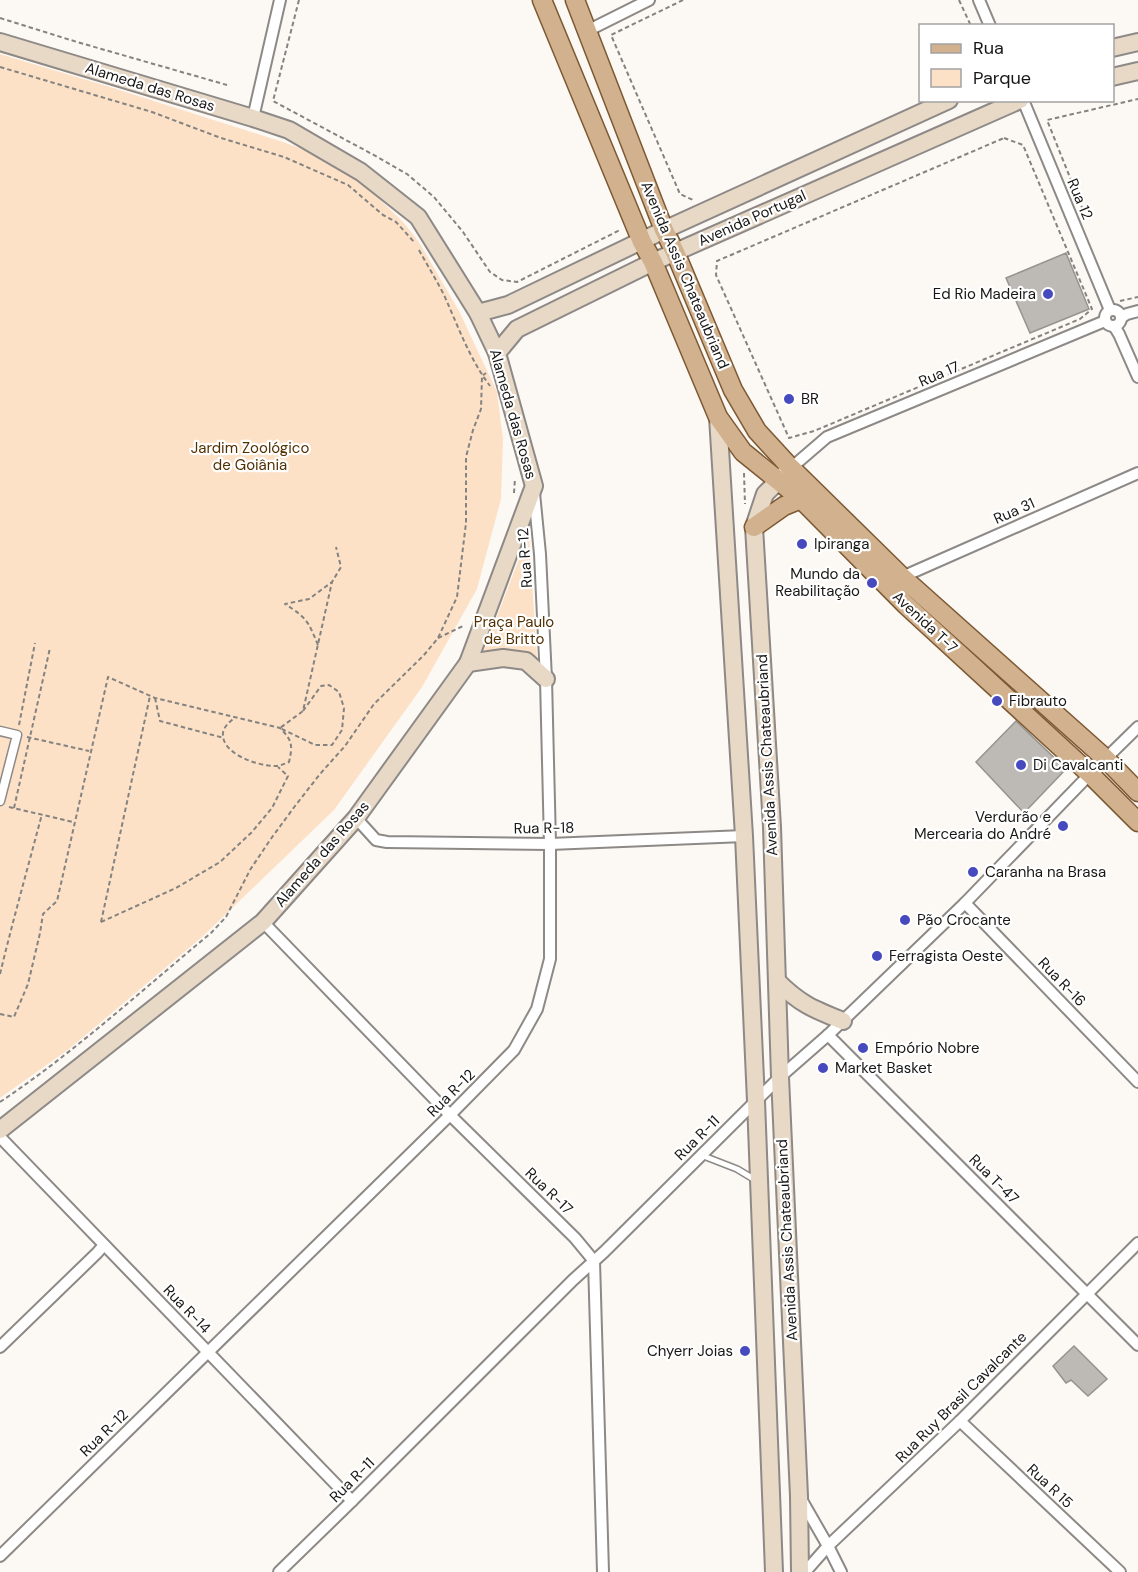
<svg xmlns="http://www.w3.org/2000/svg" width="1138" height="1572" font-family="'DM Sans',sans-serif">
<rect width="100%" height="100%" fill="#fcf8f4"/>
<g fill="#fce1c7">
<polygon points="0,54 110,87 283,142 326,158 365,185 403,222 419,242 459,311 497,392 503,439 501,499 477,589 422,687 334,810 202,937 69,1049 0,1098"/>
<polygon points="529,533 537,658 510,653 483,653"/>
</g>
<g fill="#bdbab6" stroke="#96938f" stroke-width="1.5">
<polygon points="1066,253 1089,309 1030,333 1006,278"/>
<polygon points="1016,721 1066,769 1024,813 976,762"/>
<polygon points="1074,1346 1107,1379 1088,1396 1071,1380 1066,1383 1053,1366"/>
</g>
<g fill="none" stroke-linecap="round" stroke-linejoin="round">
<g stroke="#8d8986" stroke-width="8">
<polyline id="service" points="701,1155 737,1169 757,1181"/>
</g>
<g stroke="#8d8986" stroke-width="11">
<polyline id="pedestrian" points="0,731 17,735 0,801"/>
</g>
<g stroke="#8d8986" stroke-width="14">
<g id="minor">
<polyline points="979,0 990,26"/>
<polyline points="587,31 649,0"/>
<polyline points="1023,100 1110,310"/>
<polyline points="253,118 280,0"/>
<circle cx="1113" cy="318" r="8"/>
<polyline points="1122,317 1127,314 1138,311"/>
<polyline points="1114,326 1119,334 1138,377"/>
<polyline points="791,468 827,437 1105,321"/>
<polyline points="902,577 1138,473"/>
<polyline points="356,818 376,840 387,842 550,844 744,836"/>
<polyline points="965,903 1138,1082"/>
<polyline points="263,922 450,1115 575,1238 594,1261 603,1572"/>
<polyline points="828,1035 1138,1345"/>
<polyline points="0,1137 352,1501"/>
<polyline points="0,1347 97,1253 104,1245"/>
<polyline points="960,1421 1120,1572"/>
<polyline points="801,1499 828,1546 841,1572"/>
<polyline points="0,1556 450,1115 514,1050 537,1009 550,959 550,844 546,679 540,554 534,493"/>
<polyline points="279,1572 352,1501 573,1280 604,1252 780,1077 828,1035 965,903 1090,774 1138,727"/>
<polyline points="805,1572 828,1546 960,1421 1138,1243"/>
</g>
</g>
<g stroke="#8d8986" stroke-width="20">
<g id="secondary">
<polyline points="0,42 253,118 289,130 361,172 418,217 478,313 497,353 534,486 468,663 356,818 263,922 0,1130"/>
<polyline points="1112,48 1138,42"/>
<polyline points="1112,77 1138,71"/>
<polyline points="478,313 508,305 664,230 949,100"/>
<polyline points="497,353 517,329 653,262 1020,100"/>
<polyline points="718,417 744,836 756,1101 774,1572"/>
<polyline points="787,472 765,494 754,527 772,827 780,1077 799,1496 800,1572"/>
<polyline points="468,663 503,658 526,661 546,679"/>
<path d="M 777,981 C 800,1004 813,1009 843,1021"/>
</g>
</g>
<g stroke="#7d5933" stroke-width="21">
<g id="primary">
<polyline points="542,0 642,242 653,262 718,417 743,452 801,499 906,605 1090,774 1138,822"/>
<polyline points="575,0 664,230 675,252 733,390 757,431 791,468 902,577 1106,759 1138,792"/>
<polyline points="754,527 784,506 801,499"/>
</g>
</g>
<g stroke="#858380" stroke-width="2" stroke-dasharray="4.5 3" stroke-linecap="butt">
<polyline points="299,0 273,101 372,154 407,174 434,197 463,232 490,272 502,280 517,282 620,230"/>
<polyline points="683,0 611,35 680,194 693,200"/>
<polyline points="959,0 971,26"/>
<polyline points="0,18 77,42 227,85"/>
<polyline points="0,67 152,112 221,138 284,157 348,185 383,215 396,222 415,243"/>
<polygon points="1004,138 1023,145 1092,309 1080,319 814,431 789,438 716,275 717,261"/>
<polyline points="1083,210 1047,120 1138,99"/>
<path d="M 419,250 C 427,265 436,279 444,295 C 458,326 469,358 490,386"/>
<polyline points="1120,301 1138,297"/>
<polyline points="744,473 745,504"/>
<polyline points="514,493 515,478"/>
<polyline points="438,638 465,625"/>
<path d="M 318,645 C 308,621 307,618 285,604 L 309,599 L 332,582 L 341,567 L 336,547"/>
<polyline points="155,698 160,721 224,738"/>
<polyline points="303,711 321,686 329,685 339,692 344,708 342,730 332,745 315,745 280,728 303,711 332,582"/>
<polyline points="19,725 35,643"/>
<polyline points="27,737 89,751"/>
<polyline points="9,807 73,822"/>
<polyline points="14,808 50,648"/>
<polyline points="101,922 176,888 220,862 252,832 272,808 288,776 278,767"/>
<polyline points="101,922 150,696"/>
<path d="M 0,974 C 13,920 28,867 42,814"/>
<path d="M 0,1014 L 14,1017 L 28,984 L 40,933 L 43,914 L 57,901 L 108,677 L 155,698 L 280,728 C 292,740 293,745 289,762 C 284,764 280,766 275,766 C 258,766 221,754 223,733 C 224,726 230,722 235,717"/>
<path d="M 0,1102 C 75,1052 142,990 211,933 L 226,917 L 250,870 L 270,840 L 295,806 L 320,774 L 345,746 L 374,704 L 424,655 L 438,638 L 457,597 L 466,523 L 466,457 L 473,430 L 481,409 L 482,376 L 486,373"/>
</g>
<use href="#service" stroke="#fff" stroke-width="5"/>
<use href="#pedestrian" stroke="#fff" stroke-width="8"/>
<use href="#minor" stroke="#fff" stroke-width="10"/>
<use href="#secondary" stroke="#e8d8c6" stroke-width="16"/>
<use href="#primary" stroke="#d1b18e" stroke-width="18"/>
</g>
<g fill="#4749be" stroke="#fff" stroke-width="2">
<circle cx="1048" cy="294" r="6"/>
<circle cx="789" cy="399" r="6"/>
<circle cx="802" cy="544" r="6"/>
<circle cx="872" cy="583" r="6"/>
<circle cx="997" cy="701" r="6"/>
<circle cx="1021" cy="765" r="6"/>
<circle cx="1063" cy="826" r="6"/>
<circle cx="973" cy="872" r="6"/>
<circle cx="905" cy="920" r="6"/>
<circle cx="877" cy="956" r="6"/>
<circle cx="863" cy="1048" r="6"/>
<circle cx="823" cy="1068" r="6"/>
<circle cx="745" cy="1351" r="6"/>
</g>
<g text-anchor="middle" stroke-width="4.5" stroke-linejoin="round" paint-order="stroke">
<g font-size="15" fill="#181716" stroke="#fff">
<text transform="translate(150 87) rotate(17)" y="5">Alameda das Rosas</text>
<text transform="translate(1080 199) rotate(67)" y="5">Rua 12</text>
<text transform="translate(752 218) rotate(-24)" y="5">Avenida Portugal</text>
<text transform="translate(685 275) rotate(67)" y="5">Avenida Assis Chateaubriand</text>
<text transform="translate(939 374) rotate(-23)" y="5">Rua 17</text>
<text transform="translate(513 414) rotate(74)" y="5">Alameda das Rosas</text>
<text transform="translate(1014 511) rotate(-24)" y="5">Rua 31</text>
<text transform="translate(525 558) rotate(-94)" y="5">Rua R-12</text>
<text transform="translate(925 622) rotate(43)" y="5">Avenida T-7</text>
<text transform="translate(767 755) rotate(-93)" y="5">Avenida Assis Chateaubriand</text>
<text transform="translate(544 828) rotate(-1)" y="5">Rua R-18</text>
<text transform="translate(322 854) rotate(-49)" y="5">Alameda das Rosas</text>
<text transform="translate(1062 982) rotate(46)" y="5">Rua R-16</text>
<text transform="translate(451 1093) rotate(-45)" y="5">Rua R-12</text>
<text transform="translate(697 1138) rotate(-45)" y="5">Rua R-11</text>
<text transform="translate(994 1179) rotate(45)" y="5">Rua T-47</text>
<text transform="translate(549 1191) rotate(44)" y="5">Rua R-17</text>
<text transform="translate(787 1240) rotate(-93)" y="5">Avenida Assis Chateaubriand</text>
<text transform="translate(187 1309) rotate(46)" y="5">Rua R-14</text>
<text transform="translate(961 1397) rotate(-45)" y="5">Rua Ruy Brasil Cavalcante</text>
<text transform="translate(104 1433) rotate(-44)" y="5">Rua R-12</text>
<text transform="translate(352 1480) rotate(-45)" y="5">Rua R-11</text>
<text transform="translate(1050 1486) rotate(43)" y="5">Rua R 15</text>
</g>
<g font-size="15" fill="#181716" stroke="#fff" text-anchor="start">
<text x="1036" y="299" text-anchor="end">Ed Rio Madeira</text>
<text x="801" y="404">BR</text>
<text x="814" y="549">Ipiranga</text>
<text x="860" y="579" text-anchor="end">Mundo da<tspan x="860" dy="17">Reabilitação</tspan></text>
<text x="1009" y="706">Fibrauto</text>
<text x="1033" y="770">Di Cavalcanti</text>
<text x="1051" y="822" text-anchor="end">Verdurão e<tspan x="1051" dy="17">Mercearia do André</tspan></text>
<text x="985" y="877">Caranha na Brasa</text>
<text x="917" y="925">Pão Crocante</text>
<text x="889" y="961">Ferragista Oeste</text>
<text x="875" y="1053">Empório Nobre</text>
<text x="835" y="1073">Market Basket</text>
<text x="733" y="1356" text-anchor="end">Chyerr Joias</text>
</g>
<g font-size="15" fill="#523002" stroke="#fff">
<text x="250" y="453">Jardim Zoológico<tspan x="250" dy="17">de Goiânia</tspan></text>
<text x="514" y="627">Praça Paulo<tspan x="514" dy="17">de Britto</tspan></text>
</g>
</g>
<rect x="919" y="24" width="195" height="78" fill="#ffffff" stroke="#a3a2a2" stroke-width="1.5"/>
<rect x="931" y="44" width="30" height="9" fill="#d1b18e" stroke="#a3a2a2" stroke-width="1.5"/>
<text x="973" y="54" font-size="18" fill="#181716">Rua</text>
<rect x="931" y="69" width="30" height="18" fill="#fce1c7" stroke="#a3a2a2" stroke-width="1.5"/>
<text x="973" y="84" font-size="18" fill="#181716">Parque</text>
</svg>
